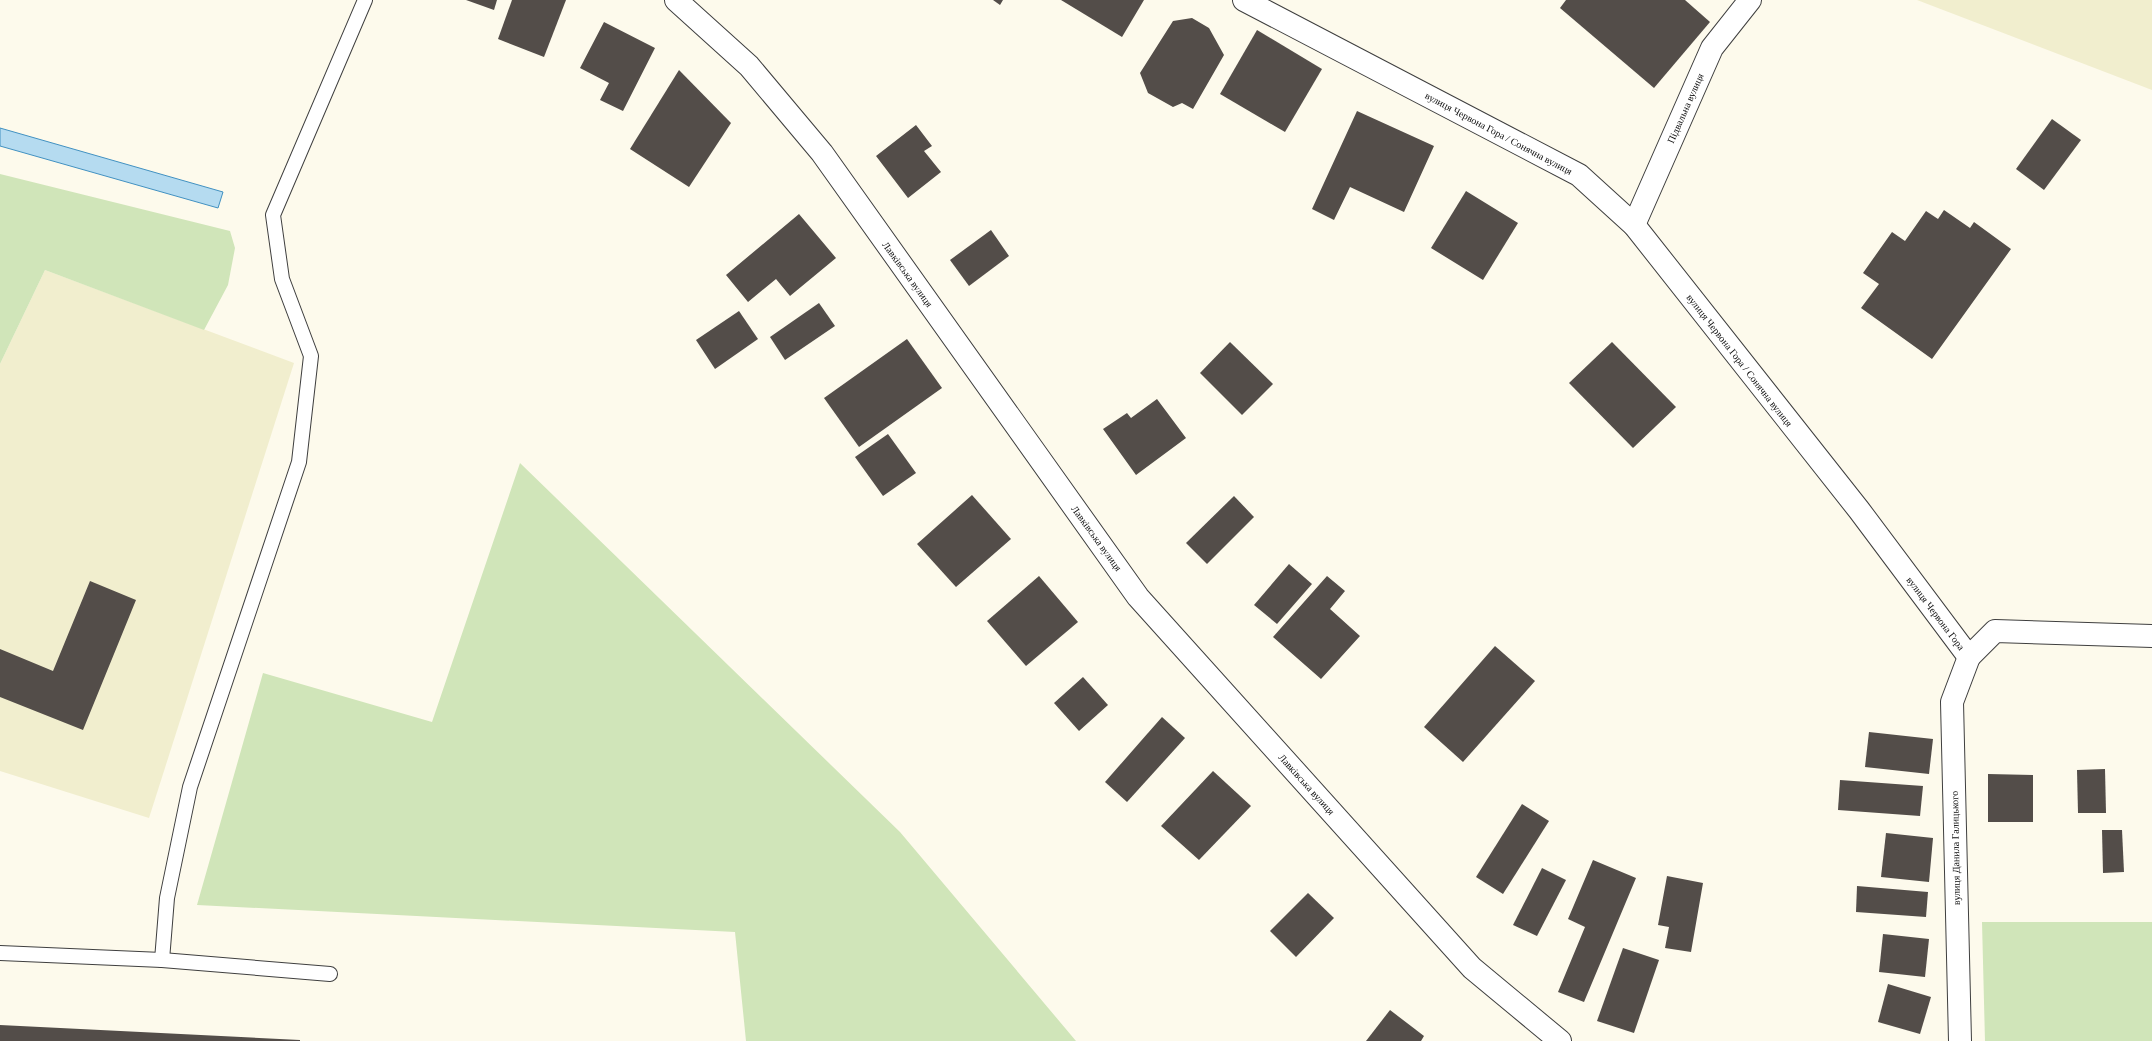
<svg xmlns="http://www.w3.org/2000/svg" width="2152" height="1041" font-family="'Times New Roman',serif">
<rect width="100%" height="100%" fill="#fdfaec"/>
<g fill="#f1eece">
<polygon points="1917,0 2152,0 2152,90"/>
<polygon points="45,270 294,363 149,818 0,771 0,364"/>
</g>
<g fill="#d0e5b9">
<polygon points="0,174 230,231 235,248 228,285 204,330 45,270 0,364"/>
<polygon points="520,463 900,832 1076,1041 746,1041 735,932 197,905 263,673 432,722"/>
<polygon points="1982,922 2152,922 2152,1041 1985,1041"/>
</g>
<polygon fill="#b5dbf0" stroke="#4291c1" points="0,128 223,192 218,208 0,146"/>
<g fill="#534d49">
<polygon points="466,0 497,0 494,10"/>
<polygon points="512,0 566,0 544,57 498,39"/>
<polygon points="993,0 1003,0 1000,5"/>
<polygon points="1061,0 1144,0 1122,37"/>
<polygon points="1566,0 1685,0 1710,22 1654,88 1560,8"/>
<polygon points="1192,18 1209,28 1224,55 1193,109 1182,103 1173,107 1148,93 1140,73 1173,21"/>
<polygon points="604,22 655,48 623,111 600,100 609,83 580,68"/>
<polygon points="1257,30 1322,69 1285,132 1220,94"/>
<polygon points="679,70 731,123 689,187 630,149"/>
<polygon points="1357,111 1434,146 1404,212 1350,187 1334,220 1312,209"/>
<polygon points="2052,119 2081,140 2044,190 2016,169"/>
<polygon points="916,125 932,146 924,151 941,172 908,198 876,156"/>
<polygon points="1466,191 1518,223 1483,280 1431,248"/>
<polygon points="1944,210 1970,228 1974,222 2011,249 1932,359 1861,308 1879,284 1863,273 1892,232 1905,241 1926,211 1938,219"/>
<polygon points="799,214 836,258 790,296 776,279 748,302 726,275"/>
<polygon points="991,230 1009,256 969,286 950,260"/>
<polygon points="819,303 835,326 785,360 770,337"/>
<polygon points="739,311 758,339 715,369 696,340"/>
<polygon points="907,339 942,388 859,447 824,398"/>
<polygon points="1230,342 1273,384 1242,415 1200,373"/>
<polygon points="1612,342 1676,407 1633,448 1569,383"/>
<polygon points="1157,399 1186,438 1136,475 1103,429 1127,413 1131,418"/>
<polygon points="888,434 916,473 883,496 855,457"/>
<polygon points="972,495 1011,539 956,587 917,544"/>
<polygon points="1234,496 1254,517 1207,564 1186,543"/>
<polygon points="1289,564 1312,584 1277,624 1254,605"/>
<polygon points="1039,576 1078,622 1026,666 987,621"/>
<polygon points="1327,576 1345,591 1330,609 1360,636 1321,679 1273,637"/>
<polygon points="90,581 136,600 83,730 0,697 0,649 53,671"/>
<polygon points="1495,646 1535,681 1463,762 1424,727"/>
<polygon points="1083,677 1108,705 1079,731 1054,703"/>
<polygon points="1162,717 1185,738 1127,802 1105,782"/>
<polygon points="1869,732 1933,739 1929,774 1865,767"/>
<polygon points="2105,769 2106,813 2078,813 2077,770"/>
<polygon points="1213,771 1251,806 1199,860 1161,826"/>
<polygon points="1988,774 2033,775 2033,822 1988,822"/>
<polygon points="1840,780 1923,786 1920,816 1838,810"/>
<polygon points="1522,804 1549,821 1503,894 1476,877"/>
<polygon points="2102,830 2122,830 2124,872 2103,873"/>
<polygon points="1886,833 1933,838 1929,882 1881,877"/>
<polygon points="1593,860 1636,878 1584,1002 1558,992 1585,927 1568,919"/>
<polygon points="1542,868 1566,880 1537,936 1513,925"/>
<polygon points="1667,876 1703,883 1691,952 1665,948 1669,927 1658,925"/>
<polygon points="1857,886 1928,892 1926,917 1856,912"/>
<polygon points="1308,893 1334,918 1296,957 1270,931"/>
<polygon points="1883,934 1929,939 1925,977 1879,972"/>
<polygon points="1623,948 1659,960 1634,1033 1597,1021"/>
<polygon points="1888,984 1931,997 1920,1034 1878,1022"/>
<polygon points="1390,1010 1424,1036 1421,1041 1366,1041"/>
<polygon points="0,1025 300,1040 300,1041 0,1041"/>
</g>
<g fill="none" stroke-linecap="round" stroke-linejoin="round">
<g stroke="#3f3f3f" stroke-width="16">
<g id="service">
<polyline points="0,953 162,960 330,974"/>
<polyline points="162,960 167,898 190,787 299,462 311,356 282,279 273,215 365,0"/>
</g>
</g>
<g stroke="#3f3f3f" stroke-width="24">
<g id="minor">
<polyline points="1244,0 1579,175 1634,225 1859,510 1969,657 1995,631 2152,636"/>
<polyline points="1634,225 1712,48 1750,0"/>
<polyline points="1960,1041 1952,702 1969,657"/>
</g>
</g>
<g stroke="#3f3f3f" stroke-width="24">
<polyline id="tertiary" points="676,0 749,66 822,153 1138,597 1472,968 1560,1041"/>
</g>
<use href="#service" stroke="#fff" stroke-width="14"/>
<use href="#minor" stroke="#fff" stroke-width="22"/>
<use href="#tertiary" stroke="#fff" stroke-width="22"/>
</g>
<g text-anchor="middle" stroke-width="4" stroke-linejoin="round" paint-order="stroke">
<g font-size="10" fill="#0c0c0c" stroke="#fff">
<text transform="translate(1685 108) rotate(-66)" y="4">Підвальна вулиця</text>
<text transform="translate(1499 133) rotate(28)" y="4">вулиця Червона Гора / Сонячна вулиця</text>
<text transform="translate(908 274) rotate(54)" y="4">Лавківська вулиця</text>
<text transform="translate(1740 360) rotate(52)" y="4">вулиця Червона Гора / Сонячна вулиця</text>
<text transform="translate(1097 538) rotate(54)" y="4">Лавківська вулиця</text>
<text transform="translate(1936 613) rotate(53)" y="4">вулиця Червона Гора</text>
<text transform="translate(1307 784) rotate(48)" y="4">Лавківська вулиця</text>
<text transform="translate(1955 848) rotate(-91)" y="4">вулиця Данила Галицького</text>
</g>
</g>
</svg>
